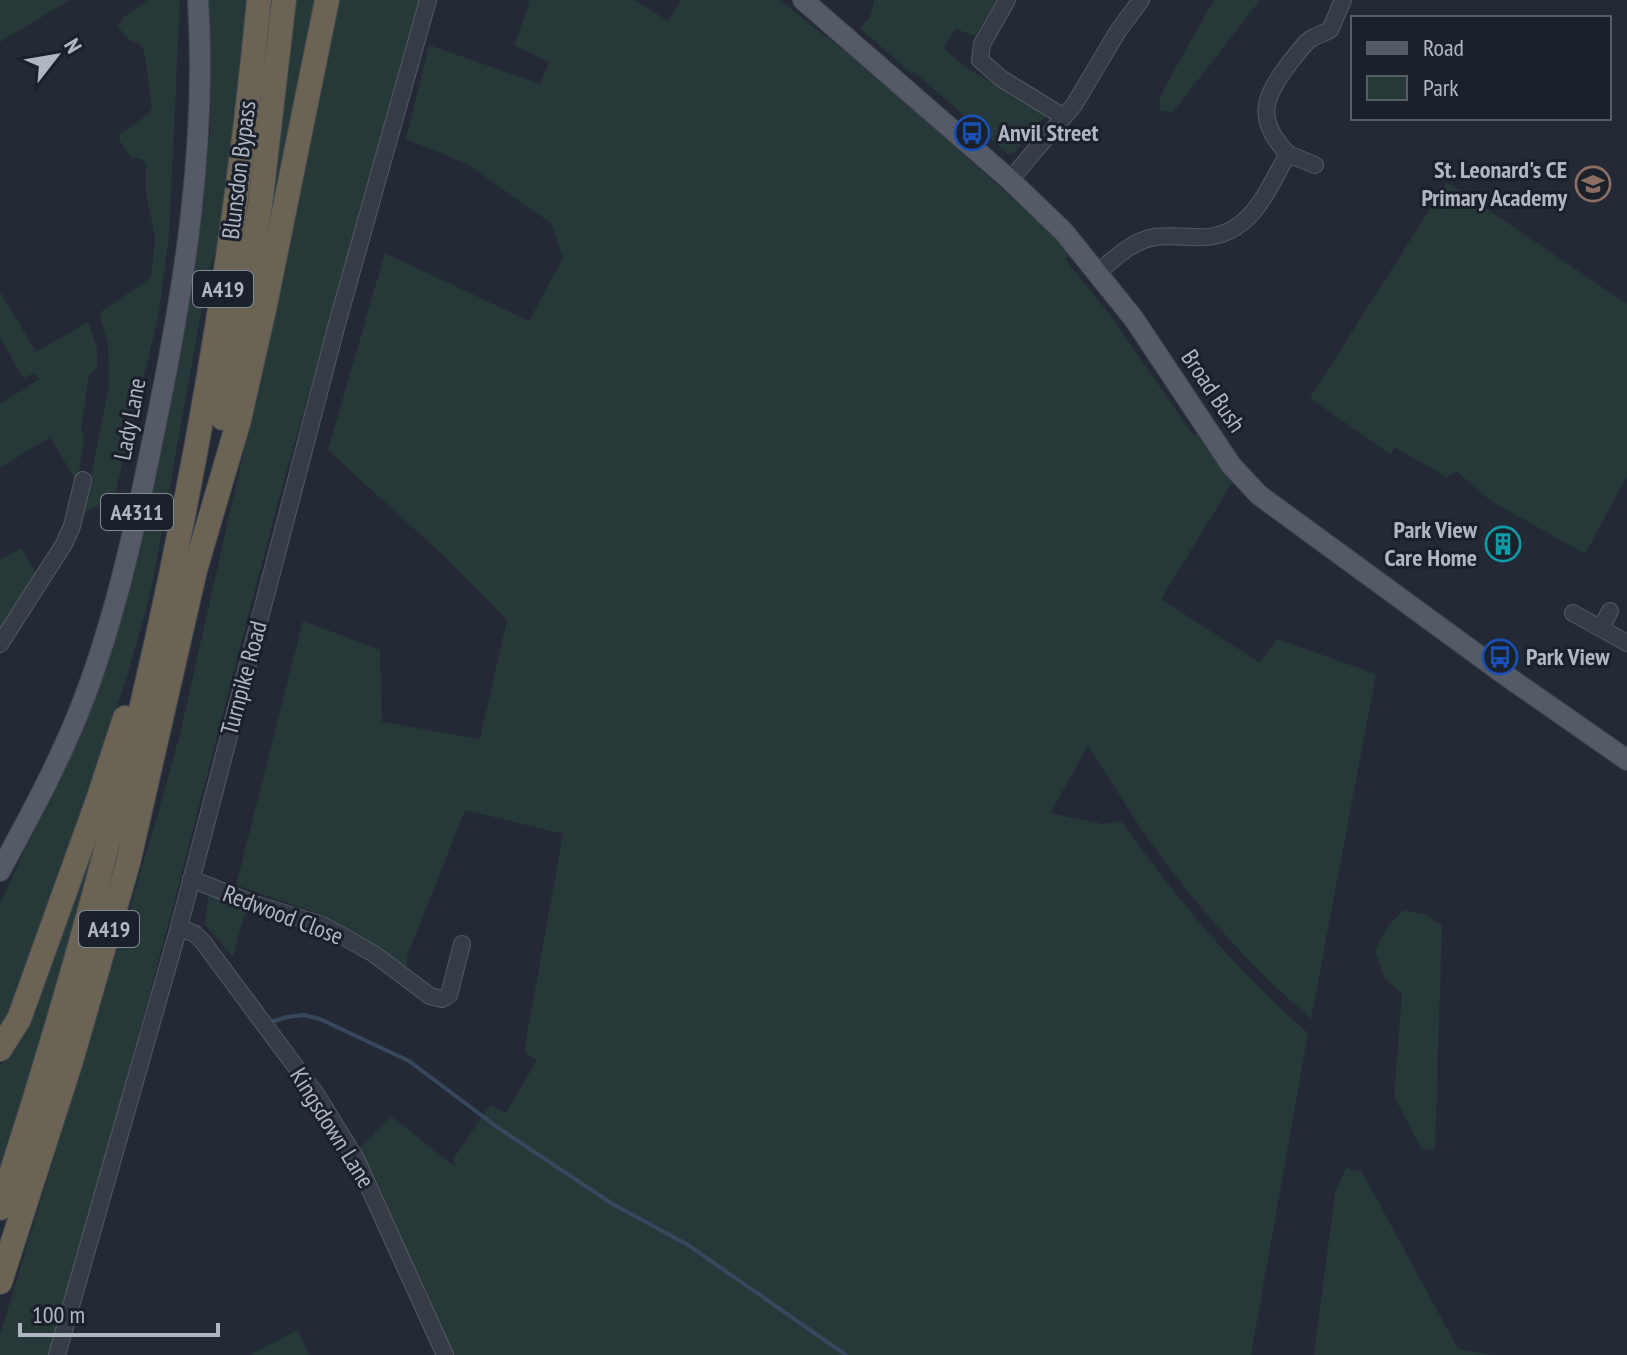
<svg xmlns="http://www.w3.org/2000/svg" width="1627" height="1355" font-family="'PT Sans Narrow',sans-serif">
<rect width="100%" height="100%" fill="#232a35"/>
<g fill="#273839">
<polygon points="0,0 70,0 0,42"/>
<path d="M 148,0 L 180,0 L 169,235 L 158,318 L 115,494 L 111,499 L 84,513 L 109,385 L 108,345 L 100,316 L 102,311 L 151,278 L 155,237 L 146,193 L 146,164 L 142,159 L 131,157 L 120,141 L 120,135 L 149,113 L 152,108 L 144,50 C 137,38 128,46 118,25 L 124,17 Z"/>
<path d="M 207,0 L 249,0 L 224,221 L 207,280 L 152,586 C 117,725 63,860 17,997 L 0,1033 L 0,903 L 75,745 L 182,333 L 197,253 L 210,132 Z"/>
<polygon points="295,0 316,0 260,285"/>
<polygon points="339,0 421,0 276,509 170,918 67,1299 64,1297 63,1314 51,1355 0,1355 0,1335 158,814 181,730 272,325"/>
<path d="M 527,0 L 635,0 L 668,21 L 681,0 L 780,0 L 881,80 L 1055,237 L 1069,255 L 1065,259 L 1110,315 L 1194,436 L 1197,434 L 1232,483 L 1161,599 L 1260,663 L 1277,639 L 1376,674 L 1311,1019 C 1248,964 1192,902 1144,833 C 1125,805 1107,774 1088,746 L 1050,813 L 1103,824 L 1121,821 C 1177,899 1235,970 1308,1033 L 1251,1355 L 454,1355 L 360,1148 L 391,1116 L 455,1167 L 454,1158 L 486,1111 L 492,1105 L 506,1113 L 537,1060 L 524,1052 L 563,834 L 465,810 L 407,956 L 407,967 L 329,917 L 236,885 L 303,621 L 380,650 L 382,722 L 480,739 L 507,620 L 447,559 L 328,450 L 385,253 L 529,321 L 563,258 L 552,224 L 467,164 L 406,139 L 429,45 L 540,84 L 549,62 L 514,45 L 530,2 Z"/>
<polygon points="874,0 996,0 975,36 956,29 943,48 967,68 1043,112 1045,117 1015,152 1008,154 913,71 912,74 860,28 870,17"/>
<polygon points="1214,0 1260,0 1173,112 1161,111 1159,104 1162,92"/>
<polygon points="1447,182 1627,304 1627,476 1585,554 1491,501 1456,471 1447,477 1395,447 1390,454 1310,398"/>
<polygon points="0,292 36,352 88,322 97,349 97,367 89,375 81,428 84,439 78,477 75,479 50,437 0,468 0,404 40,379 34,373 25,378 21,374 0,338"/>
<polygon points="21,548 37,574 0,629 0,560"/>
<polygon points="91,838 99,839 0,1178 0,1065 8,1057"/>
<polygon points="208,896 252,909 243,918 233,957 205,925"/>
<polygon points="1404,910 1426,915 1442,926 1435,1149 1422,1150 1394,1096 1402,994 1385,979 1375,950 1388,926"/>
<polygon points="1346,1168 1362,1172 1458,1349 1491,1355 1314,1355 1335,1193"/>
<polygon points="298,1330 309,1355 249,1355"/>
</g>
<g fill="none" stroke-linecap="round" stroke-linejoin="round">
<polyline stroke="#39475d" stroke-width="4" points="271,1022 287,1017 303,1015 320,1019 409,1061 497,1127 611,1203 688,1245 846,1355"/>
<g stroke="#535a64" stroke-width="18">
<g id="minor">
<polyline points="1007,0 982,44 980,60 1002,79 1064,117"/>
<polyline points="1288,154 1315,165"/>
<polyline points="1010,180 1074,105 1118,31 1141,0"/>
<path d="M 1098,273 C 1114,258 1134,240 1155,237 C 1189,233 1214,247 1244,221 C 1263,205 1275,176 1288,154 C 1254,119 1264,96 1291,61 C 1298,53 1304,43 1312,38 C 1318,35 1324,33 1330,30 L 1343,0"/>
<polyline points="1573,613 1627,643"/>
<polyline points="1601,628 1610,611"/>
<polyline points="0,644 64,544 72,526 83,480"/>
<polyline points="191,879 255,904 323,925 374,954 430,996 442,999 449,995 462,944"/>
<polyline points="179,927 195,934 203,942 316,1094 356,1159 445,1355"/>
<polyline points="57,1355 179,927 337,324 428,0"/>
</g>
</g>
<g stroke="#3f454f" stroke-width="22">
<g id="major">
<polyline points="803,0 1010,180 1064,232 1134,319 1231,465 1259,495 1508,677 1627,760"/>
<path d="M 0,871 C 31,814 62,757 85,696 C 117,611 136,522 154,433 C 184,290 207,146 198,0"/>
</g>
</g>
<g stroke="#404751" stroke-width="26">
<g id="highway">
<polyline points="223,418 260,206 284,0"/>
<polyline points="0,1049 19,1019 98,800 125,718"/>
<path d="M 0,1208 C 129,816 220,411 259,0"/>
<polyline points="0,1282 71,1061 128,863 195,570 239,420 265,305 327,0"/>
</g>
</g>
<use href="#minor" stroke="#363c46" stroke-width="16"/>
<use href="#major" stroke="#545b66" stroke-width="20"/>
<use href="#highway" stroke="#6b6354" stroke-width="24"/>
</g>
<defs>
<g id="bus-ring" transform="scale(1.8)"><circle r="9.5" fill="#1b212b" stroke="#1a4fb4" stroke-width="1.5"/><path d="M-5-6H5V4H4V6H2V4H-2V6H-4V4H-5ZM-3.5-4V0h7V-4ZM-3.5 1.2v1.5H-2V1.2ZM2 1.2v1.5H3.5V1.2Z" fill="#1a4fb4"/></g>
<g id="school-ring" transform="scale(1.8)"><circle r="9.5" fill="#1b212b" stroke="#8d6e63" stroke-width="1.5"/><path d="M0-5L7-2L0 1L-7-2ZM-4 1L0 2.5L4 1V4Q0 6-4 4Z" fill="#8d6e63"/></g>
<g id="building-ring" transform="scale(1.8)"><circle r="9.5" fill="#1b212b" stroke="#0f9aa8" stroke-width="1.5"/><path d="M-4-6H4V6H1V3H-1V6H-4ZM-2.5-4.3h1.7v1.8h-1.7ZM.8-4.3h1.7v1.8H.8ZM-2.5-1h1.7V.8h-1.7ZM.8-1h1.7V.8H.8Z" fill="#0f9aa8"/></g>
</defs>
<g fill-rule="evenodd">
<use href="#bus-ring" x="972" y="133"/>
<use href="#school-ring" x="1593" y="184"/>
<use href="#building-ring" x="1503" y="544"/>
<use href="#bus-ring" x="1500" y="657"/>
</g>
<g text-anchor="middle" stroke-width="6" stroke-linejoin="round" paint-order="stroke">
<g fill="#1b212b" stroke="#838a95" stroke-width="2">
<rect x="193" y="271" width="60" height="36" rx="6"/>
<rect x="101" y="494" width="72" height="36" rx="6"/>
<rect x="79" y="911" width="60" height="36" rx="6"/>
</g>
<g font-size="22" font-weight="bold" fill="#b0b7c2">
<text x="223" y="297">A419</text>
<text x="137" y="520">A4311</text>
<text x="109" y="937">A419</text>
</g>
<g font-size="24" font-weight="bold" fill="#b0b7c2" stroke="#1b212b" text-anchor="start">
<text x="998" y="141">Anvil Street</text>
<text x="1567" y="178" text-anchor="end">St. Leonard's CE<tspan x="1567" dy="28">Primary Academy</tspan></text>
<text x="1477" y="538" text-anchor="end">Park View<tspan x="1477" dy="28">Care Home</tspan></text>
<text x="1526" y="665">Park View</text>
</g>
<g font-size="24" fill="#b0b7c2" stroke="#1b212b">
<text transform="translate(239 170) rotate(-83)" y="8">Blunsdon Bypass</text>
<text transform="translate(1213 391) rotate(56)" y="8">Broad Bush</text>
<text transform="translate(130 419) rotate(-79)" y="8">Lady Lane</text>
<text transform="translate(244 678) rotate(-75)" y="8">Turnpike Road</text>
<text transform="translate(283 915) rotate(21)" y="8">Redwood Close</text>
<text transform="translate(332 1128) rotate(58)" y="8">Kingsdown Lane</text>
</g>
</g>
<rect x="1351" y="16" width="260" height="104" fill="#1b212b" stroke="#575d67" stroke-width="2"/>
<rect x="1367" y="42" width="40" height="12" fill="#545b66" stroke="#575d67" stroke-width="2"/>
<text x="1423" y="56" font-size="24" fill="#b0b7c2">Road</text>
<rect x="1367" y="76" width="40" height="24" fill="#273839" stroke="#575d67" stroke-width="2"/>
<text x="1423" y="96" font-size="24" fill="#b0b7c2">Park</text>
<g transform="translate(56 56) rotate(59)" stroke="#1b212b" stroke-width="6" paint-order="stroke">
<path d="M0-6L14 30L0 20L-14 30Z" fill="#b0b7c2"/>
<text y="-12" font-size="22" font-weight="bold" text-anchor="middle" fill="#b0b7c2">N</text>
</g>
<path d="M20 1323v12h198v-12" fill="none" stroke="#b0b7c2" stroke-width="4"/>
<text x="32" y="1323" font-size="24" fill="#b0b7c2" stroke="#1b212b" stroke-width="6" paint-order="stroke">100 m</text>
</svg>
